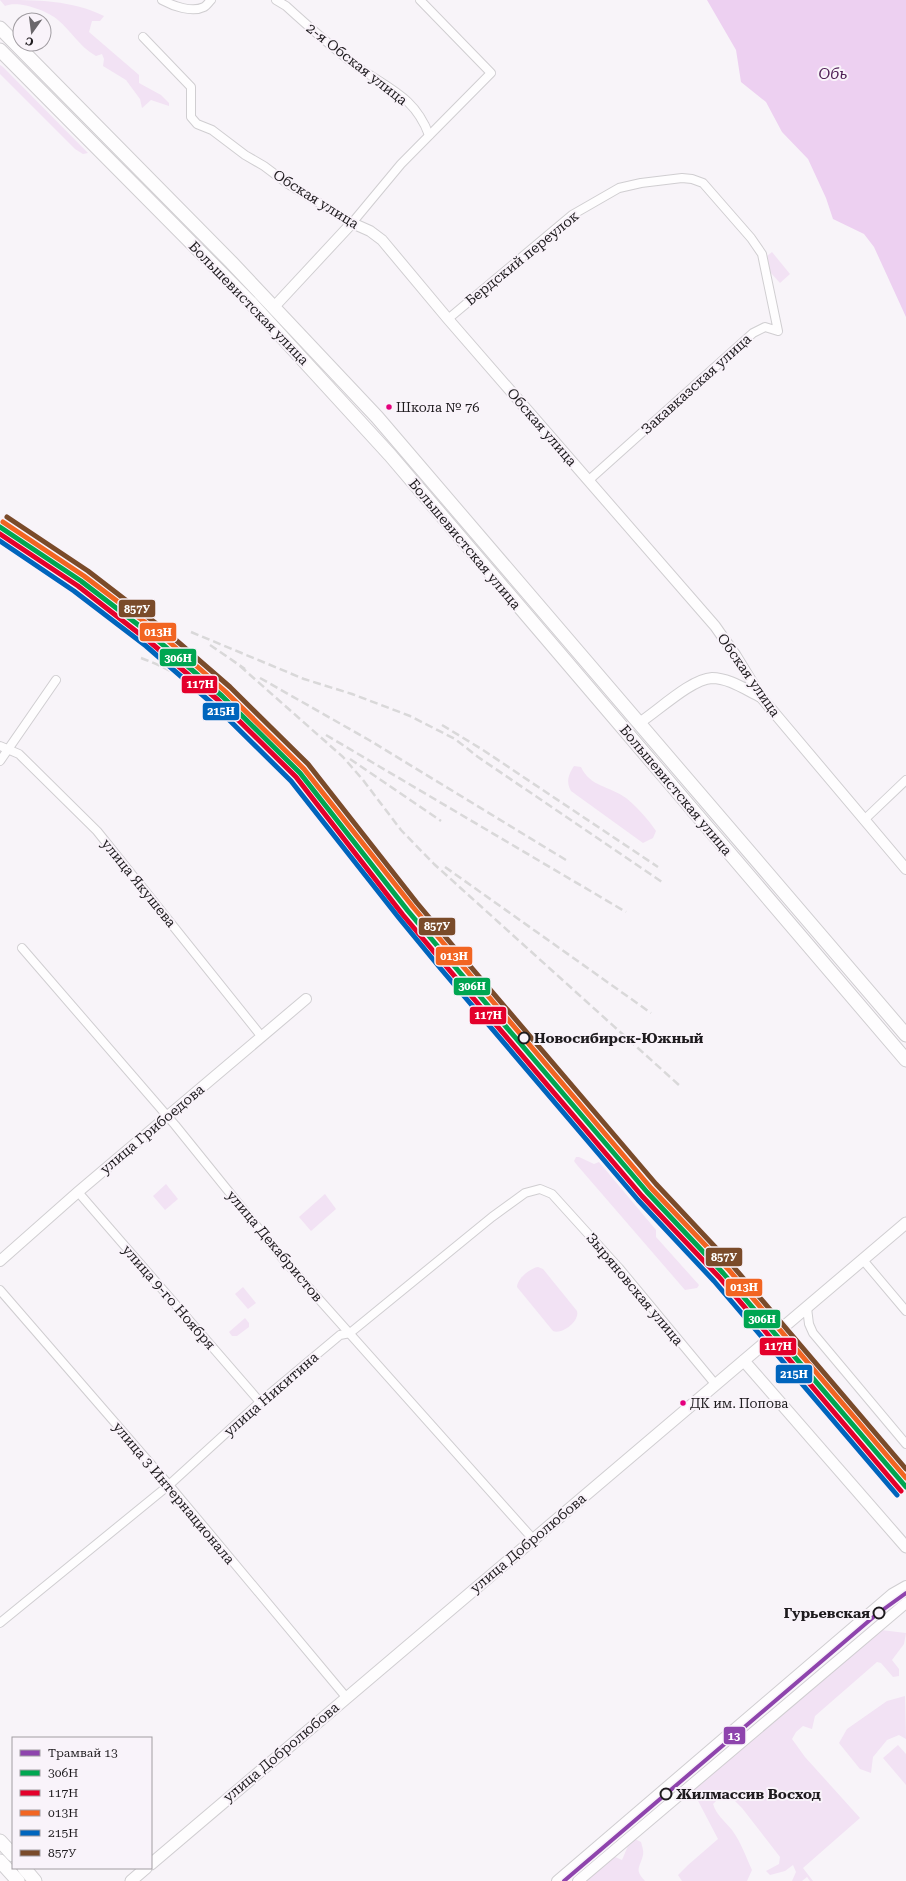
<svg xmlns="http://www.w3.org/2000/svg" width="906" height="1881" font-family="'Roboto Serif',serif">
<rect width="100%" height="100%" fill="#f8f4f9"/>
<g fill="#f2e2f4">
<path d="M 0,0 C 36,0 72,0 104,16 L 100,21 L 92,21 L 89,32 L 139,75 L 139,83 L 161,95 L 169,103 L 169,106 L 151,100 L 142,108 L 140,99 L 126,80 L 103,66 L 104,59 L 102,54 L 96,56 C 80,47 71,31 58,20 C 47,10 17,0 5,6 Z"/>
<polygon points="0,65 3,67 88,153 83,154 75,149 0,74"/>
<polygon points="772,252 790,274 780,283 770,272 767,256"/>
<path d="M 574,766 L 581,767 C 590,787 610,786 626,798 C 637,807 648,819 656,831 L 653,838 L 643,843 L 571,791 C 566,782 568,775 574,766 Z"/>
<polygon points="576,1157 579,1157 594,1164 599,1162 656,1230 656,1237 699,1285 697,1288 685,1290 577,1165 574,1161"/>
<polygon points="166,1184 178,1199 165,1210 153,1196"/>
<polygon points="325,1194 336,1209 311,1231 299,1217"/>
<path d="M 538,1267 L 543,1269 L 577,1311 C 580,1321 562,1335 553,1331 L 517,1287 C 517,1279 530,1268 538,1267 Z"/>
<polygon points="243,1287 256,1303 248,1309 235,1294"/>
<polygon points="245,1318 249,1323 249,1327 237,1336 232,1336 229,1332"/>
<path d="M 881,1630 L 906,1633 L 904,1644 L 892,1660 L 899,1669 L 899,1676 L 893,1677 L 881,1663 L 877,1662 L 815,1716 L 812,1729 L 803,1726 L 796,1732 L 792,1739 L 805,1757 L 860,1818 L 803,1868 L 813,1881 L 810,1881 L 807,1877 L 802,1881 L 792,1881 L 796,1872 L 793,1865 L 785,1871 L 770,1875 L 766,1871 L 779,1864 L 780,1857 L 742,1808 L 727,1793 L 723,1794 L 713,1804 C 717,1816 724,1820 732,1830 C 741,1842 746,1857 752,1870 L 747,1881 L 682,1881 L 678,1875 L 688,1865 L 718,1839 L 695,1795 L 695,1788 Z"/>
<polygon points="905,1696 906,1739 899,1735 887,1740 873,1757 871,1773 860,1769 839,1743 847,1729 887,1701"/>
<polygon points="898,1745 906,1754 906,1785 883,1758"/>
<path d="M 635,1839 L 641,1842 C 642,1846 644,1851 643,1855 C 640,1868 634,1869 645,1881 L 588,1881 L 589,1874 L 611,1855 L 622,1860 L 630,1841 Z"/>
</g>
<polygon fill="#edd0f1" points="707,0 906,0 906,317 874,247 864,234 833,219 826,198 808,159 782,132 766,102 741,82 736,50"/>
<g fill="none" stroke-linecap="round" stroke-linejoin="round">
<g stroke="#d0ced1" stroke-width="10">
<g id="minor">
<path d="M 162,0 C 173,6 192,13 204,7 C 206,6 209,2 211,0"/>
<path d="M 276,0 L 286,6 C 309,27 333,48 358,67 C 389,89 415,97 429,135"/>
<polyline points="143,37 191,87 191,117 197,124 212,130 245,155 264,166 288,184 352,223 401,164 491,73 420,0"/>
<polyline points="448,319 572,215 619,188 641,183 682,178 692,179 703,183 751,238 762,254 778,331 765,327 753,333 589,480"/>
<polyline points="0,746 19,754 97,831 262,1037"/>
<polyline points="0,761 56,680"/>
<polyline points="864,820 906,780"/>
<polyline points="22,948 175,1125 284,1260 533,1539"/>
<polyline points="78,1192 260,1402"/>
<polyline points="863,1260 906,1311"/>
<polyline points="0,1290 169,1485 346,1697"/>
<polyline points="807,1308 809,1324 813,1333 906,1444"/>
<polyline points="0,1623 169,1485 260,1402 340,1335 350,1333 492,1217 525,1193 540,1189 552,1194 619,1268 716,1385"/>
</g>
</g>
<g stroke="#d0ced1" stroke-width="12">
<g id="tertiary">
<polyline points="273,308 352,223 370,231 382,240 448,319 715,626 736,656 761,697 906,869"/>
<path d="M 639,723 C 658,711 691,679 712,678 C 729,678 746,690 761,697"/>
<polyline points="0,1261 78,1192 306,999"/>
<polyline points="557,1881 892,1594 906,1586"/>
<polyline points="578,1881 906,1603"/>
</g>
</g>
<g stroke="#d0ced1" stroke-width="13">
<g id="secondary">
<polyline points="744,1361 906,1547"/>
<polyline points="151,1864 906,1223"/>
<polyline points="131,1881 146,1868"/>
</g>
</g>
<g stroke="#d0ced1" stroke-width="15">
<g id="primary">
<polyline points="0,1841 13,1855"/>
<polyline points="0,1861 18,1881"/>
<polyline points="24,1868 35,1881"/>
</g>
</g>
<g stroke="#d0ced1" stroke-width="15">
<g id="trunk">
<polyline points="0,28 231,262 377,417 906,1035"/>
<polyline points="0,50 250,302 390,455 906,1060"/>
</g>
</g>
<use href="#minor" stroke="#fefdfe" stroke-width="8"/>
<use href="#tertiary" stroke="#fefdfe" stroke-width="10"/>
<use href="#secondary" stroke="#fefdfe" stroke-width="11"/>
<use href="#primary" stroke="#fefdfe" stroke-width="13"/>
<use href="#trunk" stroke="#fefdfe" stroke-width="13"/>
<g stroke="#d9d8d9" stroke-width="2.5" stroke-dasharray="8 4" stroke-linecap="butt">
<polyline points="191,632 304,679 352,694 410,716 455,739 478,757 662,882"/>
<polyline points="210,645 245,669"/>
<path d="M 141,658 C 185,674 222,704 259,732"/>
<polyline points="240,666 343,757 363,780 401,830 434,864 680,1086"/>
<polyline points="260,678 369,740 566,860"/>
<polyline points="442,725 483,750 658,867"/>
<polyline points="326,735 626,912"/>
<polyline points="350,759 441,821"/>
<polyline points="445,867 651,1013"/>
</g>
<g stroke="#f9f3fa" stroke-width="8">
<polyline id="rail-1" points="0,527 81,581 154,637 222,696 300,773 408,911 450,961 647,1192 723,1273 906,1487"/>
</g>
<g stroke="#f9f3fa" stroke-width="8">
<polyline id="rail-2" points="0,534 78,586 150,642 218,700 296,777 403,915 445,965 642,1196 719,1277 901,1491"/>
</g>
<g stroke="#f9f3fa" stroke-width="8">
<polyline id="rail-3" points="3,522 84,576 158,632 226,692 304,769 413,907 455,957 651,1188 728,1269 906,1478"/>
</g>
<g stroke="#f9f3fa" stroke-width="8">
<polyline id="rail-4" points="0,541 74,591 146,646 214,705 291,781 399,918 441,969 638,1200 714,1281 897,1495"/>
</g>
<g stroke="#f9f3fa" stroke-width="8">
<polyline id="rail-5" points="7,517 88,571 162,628 230,687 308,764 417,903 459,953 656,1184 732,1265 906,1469"/>
</g>
<use href="#rail-1" stroke="#00a651" stroke-width="5"/>
<use href="#rail-2" stroke="#e4002b" stroke-width="5"/>
<use href="#rail-3" stroke="#f26522" stroke-width="5"/>
<use href="#rail-4" stroke="#0065bd" stroke-width="5"/>
<use href="#rail-5" stroke="#7a4b2a" stroke-width="5"/>
<g stroke="#f9f3fa" stroke-width="7">
<polyline id="tram-1" points="564,1881 877,1614 906,1593"/>
</g>
<use href="#tram-1" stroke="#8e44ad" stroke-width="4"/>
</g>
<g fill="#e5007d" stroke="#f9f3fa" stroke-width="1.5">
<circle cx="389" cy="407" r="3.5"/>
<circle cx="683" cy="1403" r="3.5"/>
</g>
<g fill="#f9f3fa" stroke="#1e1b1e" stroke-width="2">
<circle cx="524" cy="1038" r="5.5"/>
<circle cx="879" cy="1613" r="5.5"/>
<circle cx="666" cy="1794" r="5.5"/>
</g>
<g text-anchor="middle" stroke-width="4" stroke-linejoin="round" paint-order="stroke">
<g font-size="13" fill="#1e1b1e" stroke="#f9f3fa" text-anchor="start">
<text x="396" y="412">Школа № 76</text>
<text x="690" y="1408">ДК им. Попова</text>
</g>
<g font-size="14" fill="#1e1b1e" stroke="#f9f3fa">
<text transform="translate(357 64) rotate(38)" y="5">2-я Обская улица</text>
<text transform="translate(316 199) rotate(32)" y="5">Обская улица</text>
<text transform="translate(522 258) rotate(-39)" y="5">Бердский переулок</text>
<text transform="translate(249 303) rotate(46)" y="5">Большевистская улица</text>
<text transform="translate(696 384) rotate(-42)" y="5">Закавказская улица</text>
<text transform="translate(542 427) rotate(49)" y="5">Обская улица</text>
<text transform="translate(465 544) rotate(50)" y="5">Большевистская улица</text>
<text transform="translate(749 675) rotate(55)" y="5">Обская улица</text>
<text transform="translate(676 790) rotate(50)" y="5">Большевистская улица</text>
<text transform="translate(139 883) rotate(51)" y="5">улица Якушева</text>
<text transform="translate(152 1129) rotate(-40)" y="5">улица Грибоедова</text>
<text transform="translate(275 1246) rotate(50)" y="5">улица Декабристов</text>
<text transform="translate(635 1289) rotate(50)" y="5">Зыряновская улица</text>
<text transform="translate(169 1297) rotate(49)" y="5">улица 9-го Ноября</text>
<text transform="translate(271 1394) rotate(-41)" y="5">улица Никитина</text>
<text transform="translate(174 1493) rotate(50)" y="5">улица 3 Интернационала</text>
<text transform="translate(528 1543) rotate(-40)" y="5">улица Добролюбова</text>
<text transform="translate(281 1752) rotate(-40)" y="5">улица Добролюбова</text>
</g>
<g font-size="14" font-weight="bold" fill="#1e1b1e" stroke="#f9f3fa" text-anchor="start">
<text x="534" y="1043">Новосибирск-Южный</text>
<text x="870" y="1618" text-anchor="end">Гурьевская</text>
<text x="676" y="1799">Жилмассив Восход</text>
</g>
<g font-size="15" font-style="italic" fill="#4f2056" stroke="#f9f3fa">
<text x="833" y="79">Обь</text>
</g>
</g>
<g stroke="#f9f3fa" stroke-width="1.5">
<rect x="118" y="599" width="38" height="19" rx="4" fill="#7a4b2a"/>
<rect x="139" y="622" width="38" height="20" rx="4" fill="#f26522"/>
<rect x="159" y="648" width="38" height="19" rx="4" fill="#00a651"/>
<rect x="181" y="675" width="37" height="19" rx="4" fill="#e4002b"/>
<rect x="202" y="702" width="38" height="19" rx="4" fill="#0065bd"/>
<rect x="418" y="917" width="38" height="19" rx="4" fill="#7a4b2a"/>
<rect x="435" y="946" width="38" height="20" rx="4" fill="#f26522"/>
<rect x="453" y="977" width="38" height="19" rx="4" fill="#00a651"/>
<rect x="469" y="1006" width="38" height="19" rx="4" fill="#e4002b"/>
<rect x="705" y="1247" width="38" height="20" rx="4" fill="#7a4b2a"/>
<rect x="725" y="1278" width="38" height="19" rx="4" fill="#f26522"/>
<rect x="743" y="1309" width="38" height="20" rx="4" fill="#00a651"/>
<rect x="759" y="1337" width="38" height="19" rx="4" fill="#e4002b"/>
<rect x="775" y="1364" width="38" height="20" rx="4" fill="#0065bd"/>
<rect x="723" y="1726" width="23" height="19" rx="4" fill="#8e44ad"/>
</g>
<g font-size="11" text-anchor="middle" font-weight="bold" fill="#fff">
<text x="137" y="613">857У</text>
<text x="158" y="636">013Н</text>
<text x="178" y="662">306Н</text>
<text x="200" y="688">117Н</text>
<text x="221" y="715">215Н</text>
<text x="437" y="930">857У</text>
<text x="454" y="960">013Н</text>
<text x="472" y="990">306Н</text>
<text x="488" y="1019">117Н</text>
<text x="724" y="1261">857У</text>
<text x="744" y="1291">013Н</text>
<text x="762" y="1323">306Н</text>
<text x="778" y="1350">117Н</text>
<text x="794" y="1378">215Н</text>
<text x="734" y="1740">13</text>
</g>
<rect x="12" y="1737" width="140" height="132" fill="#f9f3fa" stroke="#a19da2"/>
<rect x="20" y="1750" width="20" height="6" fill="#8e44ad" stroke="#a19da2"/>
<text x="48" y="1757" font-size="12" fill="#1e1b1e">Трамвай 13</text>
<rect x="20" y="1770" width="20" height="6" fill="#00a651" stroke="#a19da2"/>
<text x="48" y="1777" font-size="12" fill="#1e1b1e">306Н</text>
<rect x="20" y="1790" width="20" height="6" fill="#e4002b" stroke="#a19da2"/>
<text x="48" y="1797" font-size="12" fill="#1e1b1e">117Н</text>
<rect x="20" y="1810" width="20" height="6" fill="#f26522" stroke="#a19da2"/>
<text x="48" y="1817" font-size="12" fill="#1e1b1e">013Н</text>
<rect x="20" y="1830" width="20" height="6" fill="#0065bd" stroke="#a19da2"/>
<text x="48" y="1837" font-size="12" fill="#1e1b1e">215Н</text>
<rect x="20" y="1850" width="20" height="6" fill="#7a4b2a" stroke="#a19da2"/>
<text x="48" y="1857" font-size="12" fill="#1e1b1e">857У</text>
<g transform="translate(32 32) rotate(194)"><circle r="19" fill="#f9f3fa" stroke="#a19da2"/>
<path d="M0-3L7 15L0 10L-7 15Z" fill="#6a676b"/>
<text y="-6" font-size="11" font-weight="bold" text-anchor="middle" fill="#1e1b1e">С</text>
</g>
</svg>
